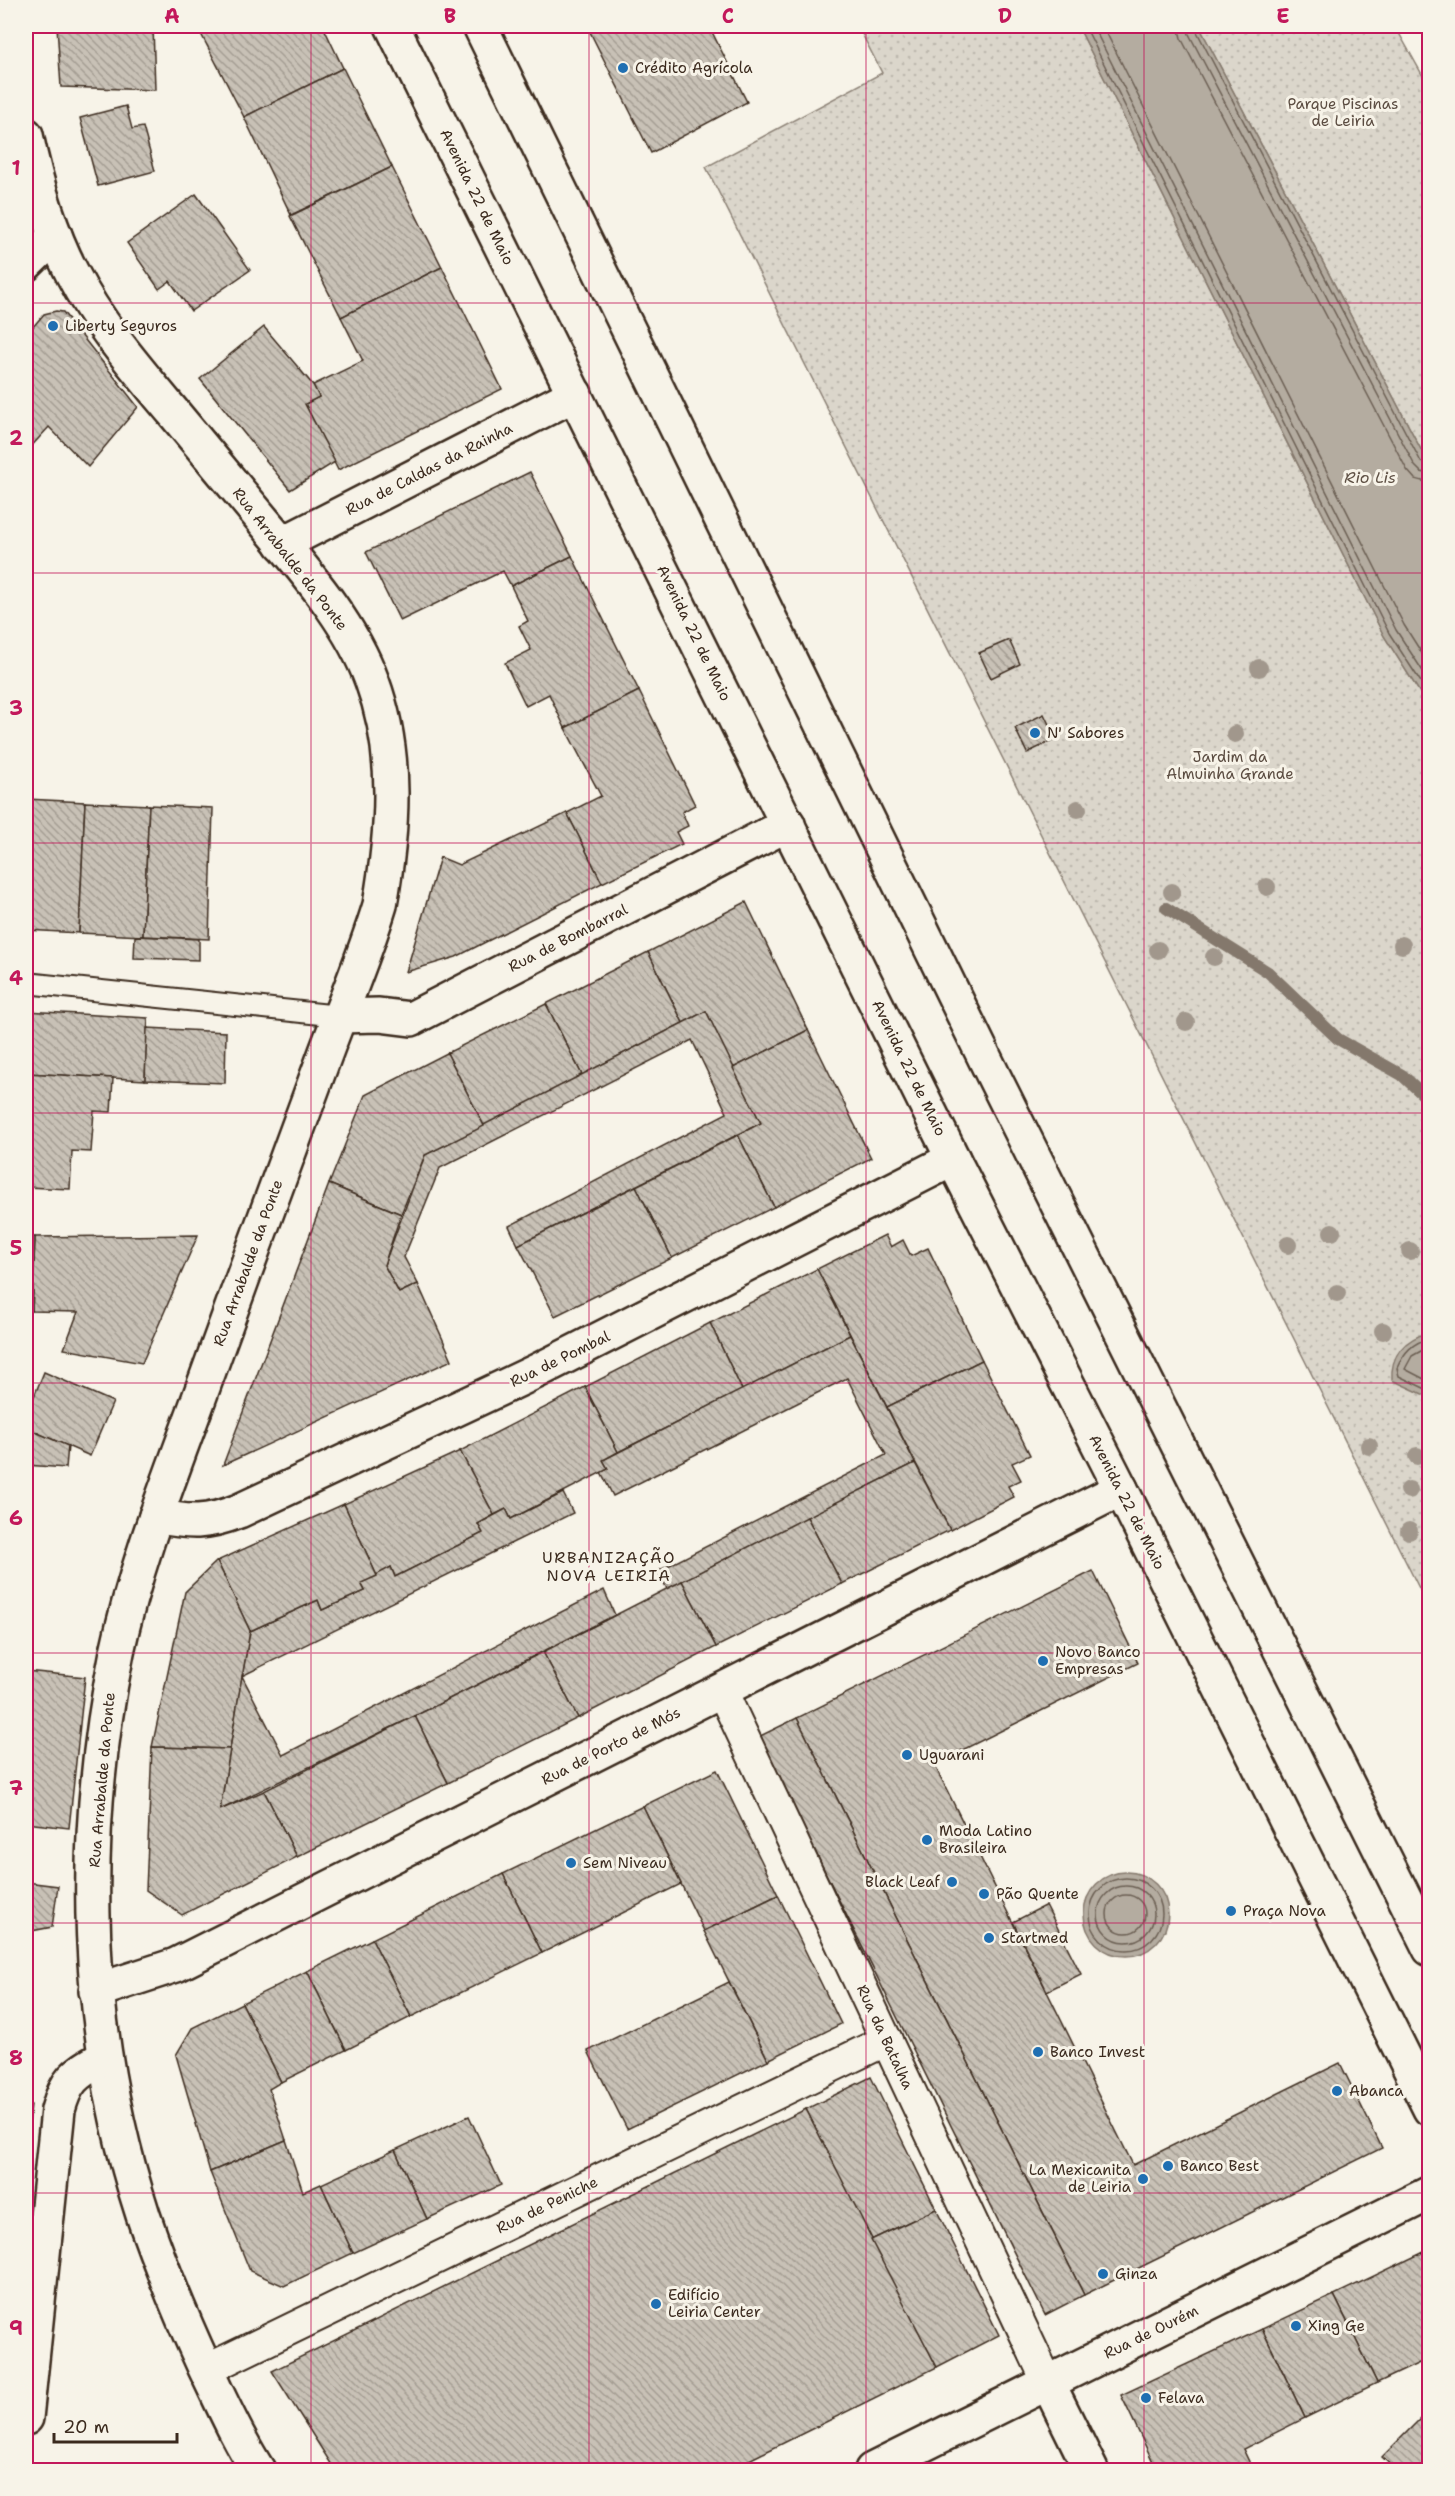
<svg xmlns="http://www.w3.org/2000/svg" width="1455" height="2496" font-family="'Shantell Sans',sans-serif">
<defs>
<pattern id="grass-dots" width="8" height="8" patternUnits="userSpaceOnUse" patternTransform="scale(1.5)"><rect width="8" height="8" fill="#dbd6cb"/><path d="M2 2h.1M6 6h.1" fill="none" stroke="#bdb8ae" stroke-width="1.8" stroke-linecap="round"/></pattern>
<pattern id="building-back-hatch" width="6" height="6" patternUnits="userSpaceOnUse" patternTransform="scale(1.5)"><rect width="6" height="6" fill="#c8c1b6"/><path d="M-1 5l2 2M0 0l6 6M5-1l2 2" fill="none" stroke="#a49d93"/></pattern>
</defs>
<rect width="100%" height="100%" fill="#f7f3e8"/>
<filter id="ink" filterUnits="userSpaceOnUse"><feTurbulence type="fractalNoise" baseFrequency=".0167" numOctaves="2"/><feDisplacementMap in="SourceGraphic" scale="12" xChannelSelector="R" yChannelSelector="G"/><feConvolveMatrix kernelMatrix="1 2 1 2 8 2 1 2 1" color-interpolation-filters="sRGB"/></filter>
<g filter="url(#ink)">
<g fill="url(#grass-dots)" stroke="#8b8074" stroke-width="1.5">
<polygon points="858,26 1078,26 1384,636 1429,707 1429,1608 706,167 882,73"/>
<polygon points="1199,26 1395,26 1429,87 1429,465"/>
</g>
<g fill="#b4aca0" stroke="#84786c" stroke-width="1.5">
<polygon points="1078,26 1199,26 1429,465 1429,707 1384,636"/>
<path d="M 1429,1332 L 1430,1332 L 1429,1397 L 1392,1380 C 1390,1354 1406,1339 1429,1332 Z"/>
<circle cx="1126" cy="1914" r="42"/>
</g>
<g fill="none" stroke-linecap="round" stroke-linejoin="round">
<g stroke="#6b5e52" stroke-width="1.5">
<polyline points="1085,26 1389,633 1430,696"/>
<polyline points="1093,26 1396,630 1430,682"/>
<polyline points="1103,26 1404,625 1430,666"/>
<polyline points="1178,26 1181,38 1407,470 1415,479 1430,483"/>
<polyline points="1187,26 1189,34 1415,466 1421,472 1430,474"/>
<polyline points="1194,26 1421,462 1430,466"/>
<path d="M 1430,1338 C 1412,1343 1404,1352 1397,1368 L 1399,1376 L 1430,1391"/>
<polyline points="1430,1346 1412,1356 1405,1369 1430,1382"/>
<circle cx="1126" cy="1914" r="36"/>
<circle cx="1126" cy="1914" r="28"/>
<circle cx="1126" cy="1914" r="19"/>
</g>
<polyline stroke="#84786c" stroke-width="12" points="1166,908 1268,972 1338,1039 1402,1075 1430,1101"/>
</g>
<g fill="url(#building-back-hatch)" stroke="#3b2a1e" stroke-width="1.5">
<polygon points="57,26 153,26 155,90 61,87"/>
<polygon points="197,26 323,26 343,68 244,117"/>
<polygon points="587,26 709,26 747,102 651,153"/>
<polygon points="343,68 392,167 291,215 244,117"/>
<polygon points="126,106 132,129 143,127 155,171 98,186 80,118"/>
<polygon points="392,167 442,267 341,317 290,216"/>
<polygon points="196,194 250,270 191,311 170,281 159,289 127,243"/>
<polygon points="442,267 502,389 338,470 305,404 319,397 313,385 363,361 341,317"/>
<polygon points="56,311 63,312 138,407 88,467 49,427 26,452 26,335 44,314"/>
<polygon points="264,327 313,385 319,397 305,404 335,462 290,490 200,379"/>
<polygon points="530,472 572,556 511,586 503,571 400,621 366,552"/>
<polygon points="572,556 639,691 565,728 549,694 526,706 505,663 531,650 519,626 528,621 511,586"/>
<polygon points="1009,640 1020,664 991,678 979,653"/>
<polygon points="639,691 695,805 682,812 688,826 676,832 682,844 602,883 567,813 601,796 565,728"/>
<polygon points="1044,714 1056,739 1027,753 1015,728"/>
<polygon points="26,799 85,802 79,933 26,930"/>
<polygon points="85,802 149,805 143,936 79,933"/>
<polygon points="149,805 213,808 209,939 143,936"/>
<polygon points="567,813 602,883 456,957 406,972 440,857 459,865"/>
<polygon points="746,902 808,1030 733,1068 706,1011 683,1023 648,952"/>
<polygon points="135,936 199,939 199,960 134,958"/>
<polygon points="648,952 683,1023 582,1075 546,1004"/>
<polygon points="546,1004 582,1075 484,1126 447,1053"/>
<polygon points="26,1011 148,1018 145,1080 26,1073"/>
<polygon points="706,1011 761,1123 518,1245 509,1226 727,1113 692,1040 440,1168 404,1257 418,1284 399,1293 384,1265 425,1155"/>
<polygon points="147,1028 226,1032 225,1083 145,1080"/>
<polygon points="808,1030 871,1158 774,1207 738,1135 761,1123 733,1068"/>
<polygon points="447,1053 484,1126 425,1155 401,1214 329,1184 365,1095"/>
<polygon points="26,1073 113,1078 111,1112 94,1111 91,1152 72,1151 70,1189 26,1187"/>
<polygon points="738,1135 774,1207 672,1258 636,1186"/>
<polygon points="329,1184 401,1214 384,1265 399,1293 418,1284 452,1360 223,1465"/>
<polygon points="636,1186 672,1258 555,1316 518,1245"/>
<polygon points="198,1235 142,1363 64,1349 78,1312 32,1311 35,1237"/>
<polygon points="885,1235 891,1247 903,1240 911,1256 928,1248 982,1360 887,1407 817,1269"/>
<polygon points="26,1237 35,1237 32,1311 26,1310"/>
<polygon points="817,1269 850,1335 742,1390 710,1323"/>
<polygon points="710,1323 742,1390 618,1452 585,1387"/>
<polygon points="850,1335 915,1463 667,1589 658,1571 886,1455 847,1378 613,1496 601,1472 608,1469 603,1460"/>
<polygon points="982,1360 1030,1455 1012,1463 1021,1480 1008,1486 1014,1497 950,1530 887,1407"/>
<polygon points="44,1372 113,1402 90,1456 26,1428 26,1416"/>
<polygon points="585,1387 618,1452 603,1460 608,1469 511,1519 506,1509 494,1515 460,1451"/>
<polygon points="26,1428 68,1446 66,1468 26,1465"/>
<polygon points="460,1451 494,1515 478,1524 483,1533 395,1577 391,1567 377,1576 344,1504"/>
<polygon points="915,1463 950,1530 842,1584 807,1517"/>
<polygon points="563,1493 573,1513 242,1676 250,1631 318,1600 322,1610 365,1591 361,1583 391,1567 395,1577 483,1533 478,1524 506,1509 511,1519"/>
<polygon points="344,1504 377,1576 361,1583 365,1591 322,1610 318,1600 250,1631 217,1561"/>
<polygon points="807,1517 842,1584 716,1647 682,1581"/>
<polygon points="217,1561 250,1631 230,1749 152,1747 185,1592"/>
<polygon points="1093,1571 1138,1663 934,1764 1133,2165 1340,2063 1382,2148 1084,2295 797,1718"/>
<polygon points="682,1581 716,1647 578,1718 543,1652"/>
<polygon points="604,1590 615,1615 415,1716 220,1810 242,1676 283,1755"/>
<polygon points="543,1652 578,1718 448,1783 415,1716"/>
<polygon points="26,1671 85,1677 69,1828 26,1823"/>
<polygon points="415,1716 448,1783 297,1857 264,1791"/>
<polygon points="797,1718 1084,2295 1045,2315 758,1737"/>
<polygon points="152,1747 230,1749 220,1810 264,1791 297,1857 182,1915 146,1890"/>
<polygon points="717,1770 778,1895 704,1931 643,1806"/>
<polygon points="643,1806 681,1884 542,1953 503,1874"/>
<polygon points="503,1874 542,1953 411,2017 372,1939"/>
<polygon points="26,1882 58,1886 52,1927 26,1932"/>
<polygon points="778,1895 841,2024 768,2060 704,1931"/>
<polygon points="1046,1905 1081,1974 1047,1991 1013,1922"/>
<polygon points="372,1939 411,2017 346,2050 307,1971"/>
<polygon points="307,1971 346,2050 281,2082 242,2003"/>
<polygon points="729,1982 768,2060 627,2129 588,2051"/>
<polygon points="242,2003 281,2082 269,2089 286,2140 210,2172 176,2055 192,2028"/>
<polygon points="871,2077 936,2209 871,2240 806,2109"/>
<polygon points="26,2104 31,2105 26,2154"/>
<polygon points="806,2109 937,2367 729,2470 335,2470 272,2371"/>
<polygon points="469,2116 501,2185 427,2219 395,2150"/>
<polygon points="286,2140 303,2192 321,2184 353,2253 284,2286 250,2271 210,2172"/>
<polygon points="395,2150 427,2219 353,2253 321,2184"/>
<polygon points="936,2209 999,2335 937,2367 871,2240"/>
<polygon points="1424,2252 1430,2264 1430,2358 1377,2383 1334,2295"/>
<polygon points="1334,2295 1377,2383 1305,2418 1262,2329"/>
<polygon points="1262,2329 1305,2418 1243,2449 1253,2470 1157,2470 1121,2395"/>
<polygon points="1430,2409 1430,2464 1423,2470 1396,2470 1382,2457"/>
</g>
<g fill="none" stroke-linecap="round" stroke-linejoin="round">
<g stroke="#3b2a1e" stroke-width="24">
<polyline id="service" points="26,983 339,1016"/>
</g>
<g stroke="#3b2a1e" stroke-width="34">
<g id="pedestrian">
<polyline points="722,1691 1048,2383"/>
<polyline points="206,2370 887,2040"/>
</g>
</g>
<g stroke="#3b2a1e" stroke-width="38">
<g id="minor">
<path d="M 26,135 C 36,183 49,229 72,273 C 98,324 136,368 173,412 C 204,449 235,487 266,524 C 305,571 351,623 372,681 C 399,754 393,830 380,905 C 364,958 342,1008 323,1060 C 281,1174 239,1287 198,1401 C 168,1483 135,1566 117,1652 C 79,1839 84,2034 143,2215 C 161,2268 182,2318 205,2368 C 222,2403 237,2438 258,2470"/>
<polyline points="282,544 575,394"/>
<polyline points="339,1016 379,1015 411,1019 788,824"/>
<path d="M 156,1516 C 190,1523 206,1524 239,1511 L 537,1371 L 953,1159"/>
<polyline points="96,1991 176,1965 1121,1489"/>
<polyline points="1048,2383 1091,2470"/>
<path d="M 26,2418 L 58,2110 C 67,2077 76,2074 104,2057"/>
<polyline points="872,2470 1430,2193"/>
</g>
</g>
<g stroke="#3b2a1e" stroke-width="38">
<polyline id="secondary" points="26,264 55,236"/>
</g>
<g stroke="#3b2a1e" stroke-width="38">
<g id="primary">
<polyline points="392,26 953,1159 1121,1489 1430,2109"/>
<polyline points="480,26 994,1077 1430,1949"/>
</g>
</g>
<use href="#service" stroke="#f7f3e8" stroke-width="20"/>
<use href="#pedestrian" stroke="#f7f3e8" stroke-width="30"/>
<use href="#minor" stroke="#f7f3e8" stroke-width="33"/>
<use href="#secondary" stroke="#f7f3e8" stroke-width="33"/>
<use href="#primary" stroke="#f7f3e8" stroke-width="33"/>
</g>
<g fill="#a1978c">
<circle cx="1259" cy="668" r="9"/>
<circle cx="1235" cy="734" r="9"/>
<circle cx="1078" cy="809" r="9"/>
<circle cx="1267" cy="887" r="9"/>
<circle cx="1172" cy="892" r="9"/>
<circle cx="1402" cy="945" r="9"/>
<circle cx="1158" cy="950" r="9"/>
<circle cx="1214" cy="957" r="9"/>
<circle cx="1186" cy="1022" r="9"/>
<circle cx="1332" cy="1232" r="9"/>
<circle cx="1288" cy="1245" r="9"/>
<circle cx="1410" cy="1251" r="9"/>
<circle cx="1337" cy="1293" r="9"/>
<circle cx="1383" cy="1331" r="9"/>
<circle cx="1369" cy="1446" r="9"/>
<circle cx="1417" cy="1456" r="9"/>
<circle cx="1409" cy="1490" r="9"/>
<circle cx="1409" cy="1531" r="9"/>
</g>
</g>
<path fill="none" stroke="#c2185b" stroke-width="1.5" stroke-opacity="0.55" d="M 311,26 L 311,2470M 589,26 L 589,2470M 866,26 L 866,2470M 1144,26 L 1144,2470M 26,303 L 1430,303M 26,573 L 1430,573M 26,843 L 1430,843M 26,1113 L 1430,1113M 26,1383 L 1430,1383M 26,1653 L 1430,1653M 26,1923 L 1430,1923M 26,2193 L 1430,2193"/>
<g fill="#1f6fb2" stroke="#f7f3e8" stroke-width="2">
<circle cx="623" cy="68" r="6"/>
<circle cx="53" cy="326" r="6"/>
<circle cx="1035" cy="733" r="6"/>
<circle cx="1043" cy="1661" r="6"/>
<circle cx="907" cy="1755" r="6"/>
<circle cx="927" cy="1840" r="6"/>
<circle cx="571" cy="1863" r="6"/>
<circle cx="952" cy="1882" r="6"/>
<circle cx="984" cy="1894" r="6"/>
<circle cx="1231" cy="1911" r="6"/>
<circle cx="989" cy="1938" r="6"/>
<circle cx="1038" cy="2052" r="6"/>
<circle cx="1337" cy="2091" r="6"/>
<circle cx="1168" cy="2166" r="6"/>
<circle cx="1143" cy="2179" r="6"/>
<circle cx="1103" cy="2274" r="6"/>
<circle cx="656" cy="2304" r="6"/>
<circle cx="1296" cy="2326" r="6"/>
<circle cx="1146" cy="2398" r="6"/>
</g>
<g text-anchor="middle" stroke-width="6" stroke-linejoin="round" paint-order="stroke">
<g font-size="15" fill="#3b2a1e" stroke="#f7f3e8" text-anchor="start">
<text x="635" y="73">Crédito Agrícola</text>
<text x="65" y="331">Liberty Seguros</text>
<text x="1047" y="738">N' Sabores</text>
<text x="1055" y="1657">Novo Banco<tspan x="1055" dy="17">Empresas</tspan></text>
<text x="919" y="1760">Uguarani</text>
<text x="939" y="1836">Moda Latino<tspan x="939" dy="17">Brasileira</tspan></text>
<text x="583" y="1868">Sem Niveau</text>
<text x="940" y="1887" text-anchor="end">Black Leaf</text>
<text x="996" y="1899">Pão Quente</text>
<text x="1243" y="1916">Praça Nova</text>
<text x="1001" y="1943">Startmed</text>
<text x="1050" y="2057">Banco Invest</text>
<text x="1349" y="2096">Abanca</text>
<text x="1180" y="2171">Banco Best</text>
<text x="1131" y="2175" text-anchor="end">La Mexicanita<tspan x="1131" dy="17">de Leiria</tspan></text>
<text x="1115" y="2279">Ginza</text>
<text x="668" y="2300">Edifício<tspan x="668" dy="17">Leiria Center</tspan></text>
<text x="1308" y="2331">Xing Ge</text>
<text x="1158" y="2403">Felava</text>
</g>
<g font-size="15" fill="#5b4c41" stroke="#f7f3e8">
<text x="1343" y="109">Parque Piscinas<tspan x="1343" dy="17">de Leiria</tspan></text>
<text x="1230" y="762">Jardim da<tspan x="1230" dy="17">Almuinha Grande</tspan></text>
</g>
<g font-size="15" fill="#3b2a1e" stroke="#f7f3e8">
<text transform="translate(477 197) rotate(64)" y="5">Avenida 22 de Maio</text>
<text transform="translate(429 469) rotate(-27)" y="5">Rua de Caldas da Rainha</text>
<text transform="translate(290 559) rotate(52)" y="5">Rua Arrabalde da Ponte</text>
<text transform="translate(694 633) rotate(64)" y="5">Avenida 22 de Maio</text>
<text transform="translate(568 938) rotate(-27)" y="5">Rua de Bombarral</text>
<text transform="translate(909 1068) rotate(64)" y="5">Avenida 22 de Maio</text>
<text transform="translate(248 1263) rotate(-70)" y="5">Rua Arrabalde da Ponte</text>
<text transform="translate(560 1359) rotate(-26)" y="5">Rua de Pombal</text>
<text transform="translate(1127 1502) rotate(63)" y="5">Avenida 22 de Maio</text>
<text transform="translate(611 1746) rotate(-27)" y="5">Rua de Porto de Mós</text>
<text transform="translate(102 1780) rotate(-85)" y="5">Rua Arrabalde da Ponte</text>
<text transform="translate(885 2037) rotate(65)" y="5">Rua da Batalha</text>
<text transform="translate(547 2205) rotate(-26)" y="5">Rua de Peniche</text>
<text transform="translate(1151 2332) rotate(-26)" y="5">Rua de Ourém</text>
</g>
<g font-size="16" font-style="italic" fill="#5f5145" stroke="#f7f3e8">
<text x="1370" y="483">Rio Lis</text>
</g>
<g font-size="16" letter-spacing="1.5" fill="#3b2a1e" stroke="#f7f3e8">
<text x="609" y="1563">URBANIZAÇÃO<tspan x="609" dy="18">NOVA LEIRIA</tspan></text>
</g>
</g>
<rect width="1455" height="2496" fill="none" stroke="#f7f3e8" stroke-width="66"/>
<path d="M54 2433v9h123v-9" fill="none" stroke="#3b2a1e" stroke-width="3"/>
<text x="63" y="2433" font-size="18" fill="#3b2a1e" stroke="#f7f3e8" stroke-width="4.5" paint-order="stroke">20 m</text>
<rect x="33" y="33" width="1389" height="2430" fill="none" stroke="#c2185b" stroke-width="2"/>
<g font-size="20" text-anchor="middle" font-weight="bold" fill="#c2185b">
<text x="172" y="23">A</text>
<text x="450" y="23">B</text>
<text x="728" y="23">C</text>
<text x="1005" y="23">D</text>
<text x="1283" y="23">E</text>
<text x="16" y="175">1</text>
<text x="16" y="445">2</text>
<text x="16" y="715">3</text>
<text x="16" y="985">4</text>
<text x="16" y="1255">5</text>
<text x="16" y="1525">6</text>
<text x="16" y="1795">7</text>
<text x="16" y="2065">8</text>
<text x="16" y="2335">9</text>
</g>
</svg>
